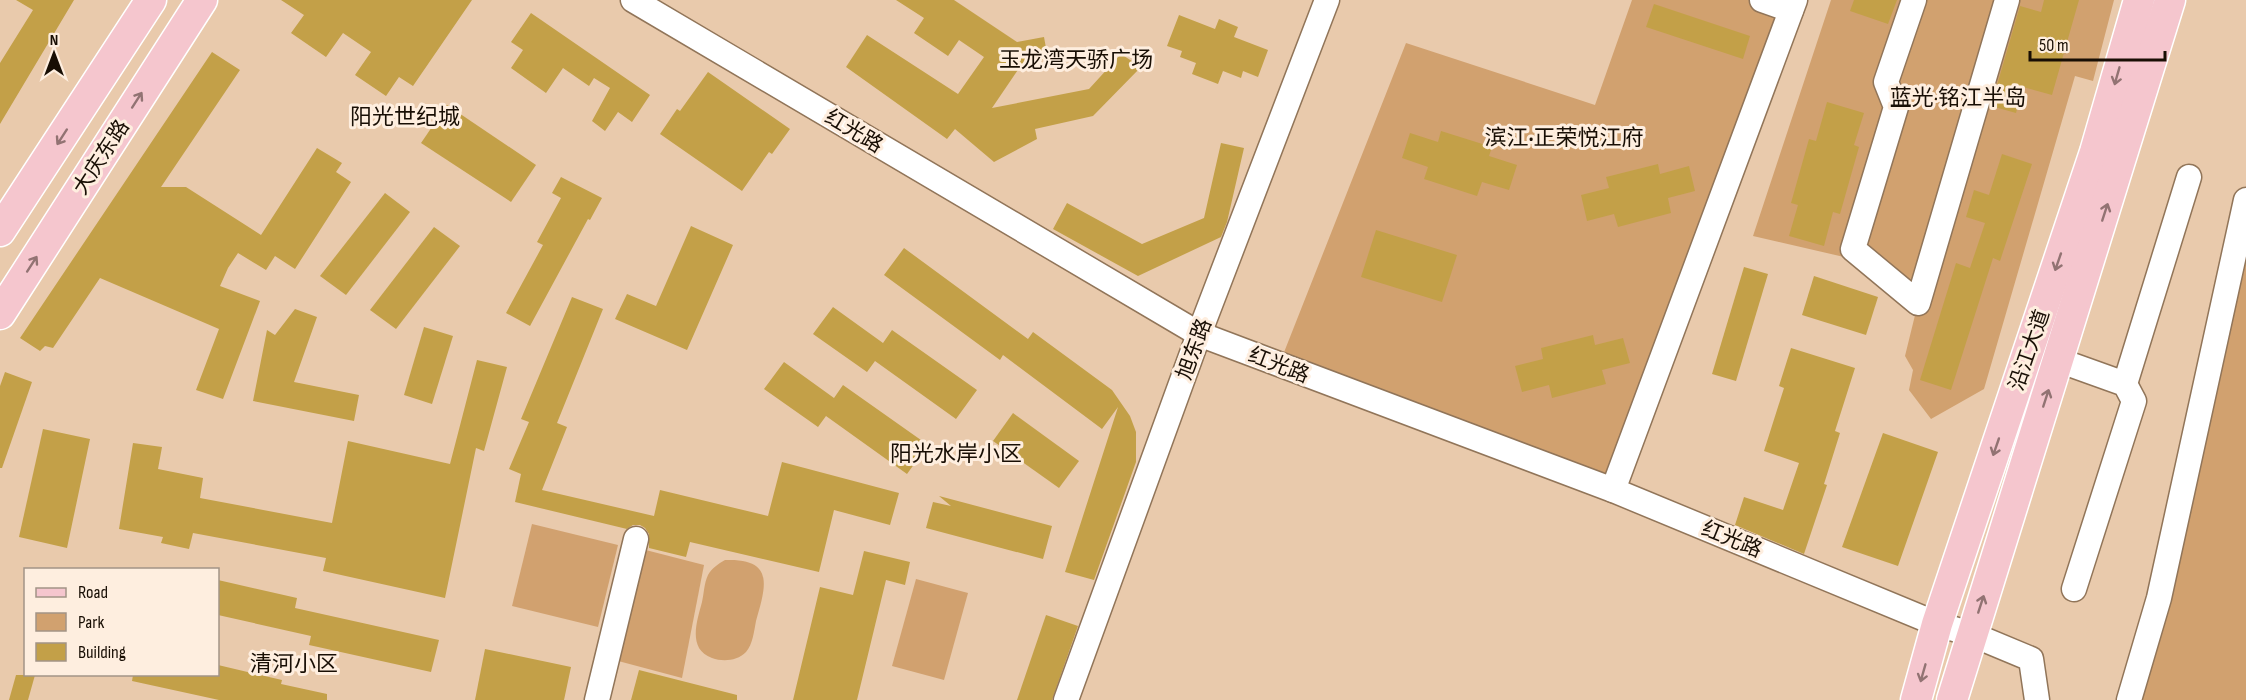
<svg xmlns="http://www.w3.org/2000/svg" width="2246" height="700" font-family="'Sofia Sans Condensed','Noto Sans SC',sans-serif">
<rect width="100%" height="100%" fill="#e9caac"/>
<g fill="#d1a16f">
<polygon points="1632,0 1795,0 1613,490 1279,365 1406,43 1595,105"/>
<polygon points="1831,0 2114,0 2093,81 2075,76 1984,389 1931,419 1909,390 1913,370 1905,356 1918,303 1870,263 1753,236"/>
<polygon points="2246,200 2246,700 2129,700"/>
<polygon points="532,524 618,545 598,627 512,606"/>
<polygon points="634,547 704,565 682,678 607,658"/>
<path d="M 725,560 C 775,558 766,586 756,621 C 754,631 753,644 746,652 C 737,661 723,662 712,658 C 687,649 697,621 702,602 C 704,594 704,583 708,575 C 712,568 718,564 725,560 Z"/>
<polygon points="916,579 968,593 944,680 892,666"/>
</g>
<g fill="#c3a048">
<polygon points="16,0 74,0 0,124 0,63 33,10"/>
<polygon points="281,0 472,0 413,86 399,77 386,96 355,75 371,52 343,33 326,57 291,33 304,15"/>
<polygon points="896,0 954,0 1017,42 1044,37 1048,59 1022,64 992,108 1089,89 1121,54 1141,67 1093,116 1035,129 1037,139 994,162 955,129 947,139 846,67 867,35 958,94 984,57 959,40 948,56 914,33 924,18"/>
<polygon points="1854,0 1897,0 1888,24 1850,11"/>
<polygon points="2044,0 2079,0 2052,95 2023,87 2016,113 1991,106 2020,6 2041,12"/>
<polygon points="1654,4 1750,36 1743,59 1646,27"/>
<polygon points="531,13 650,95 632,122 618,112 605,131 592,121 610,88 594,78 589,86 563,68 546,93 511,68 523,50 511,42"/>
<polygon points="1179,15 1215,29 1219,19 1238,27 1234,37 1268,50 1258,77 1243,71 1241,78 1223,71 1218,84 1192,74 1196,63 1180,57 1182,51 1167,46"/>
<polygon points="212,52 240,70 161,187 186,187 261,235 317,148 342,163 336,172 351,182 295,269 275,256 266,270 238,253 228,268 220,286 260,301 223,399 196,390 219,329 100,278 53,348 45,346 40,351 20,338"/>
<polygon points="708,72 790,129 772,154 769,152 742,191 660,134 677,109 680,111"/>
<polygon points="1827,102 1864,113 1854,145 1859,147 1840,214 1833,212 1824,246 1789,236 1798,205 1791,203 1809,139 1816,141"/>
<polygon points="447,105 536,165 511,202 421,143"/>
<polygon points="1441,131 1492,147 1489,156 1517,165 1509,190 1482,182 1477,196 1424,179 1428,167 1402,158 1410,133 1438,142"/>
<polygon points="1221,143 1244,148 1227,222 1221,237 1138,276 1053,229 1067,203 1142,244 1204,218"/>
<polygon points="2002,154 2032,164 2000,261 1993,258 1951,390 1920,380 1956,263 1970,268 1985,223 1966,217 1974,190 1989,195"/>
<polygon points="1658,164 1660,174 1689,166 1695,191 1668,198 1671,213 1618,227 1614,214 1587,221 1581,195 1609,188 1606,177"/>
<polygon points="561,177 602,198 590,220 588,219 530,326 506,313 543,245 537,242 561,198 552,193"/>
<polygon points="385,193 410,212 346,295 320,276"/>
<polygon points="691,226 733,245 687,350 615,319 627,294 656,306"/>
<polygon points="434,227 460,246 396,329 370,310"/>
<polygon points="1376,230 1457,255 1442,302 1361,277"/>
<polygon points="904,248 1028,339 1033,332 1112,390 1130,416 1136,432 1136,462 1094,580 1065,572 1118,407 1102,429 1003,355 1000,360 884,275"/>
<polygon points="1744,267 1768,274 1736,381 1712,374"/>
<polygon points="1814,276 1878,297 1866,335 1802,315"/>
<polygon points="572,297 603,309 557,423 567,427 542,490 654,516 660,490 768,516 782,462 899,493 890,525 834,510 819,572 690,542 686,557 649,548 649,534 645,528 640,525 633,525 627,529 515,502 521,474 509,469 529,422 521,419"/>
<polygon points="833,307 883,343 892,330 977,390 956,419 875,361 867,372 813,334"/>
<polygon points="295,309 317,317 294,382 359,395 354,421 253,401 267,330 275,335"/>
<polygon points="424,327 453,336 432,404 404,395"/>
<polygon points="1593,335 1595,345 1623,338 1630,363 1602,370 1606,384 1552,398 1549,385 1522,392 1515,366 1543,359 1541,348"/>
<polygon points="1791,348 1855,368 1835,431 1840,433 1824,484 1827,485 1804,554 1735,525 1744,497 1783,510 1799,463 1764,451 1784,388 1779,386"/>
<polygon points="477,360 507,367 484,451 476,448 445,598 323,571 326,558 193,533 189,549 161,543 163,537 119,529 133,443 162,447 158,469 203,478 200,498 332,523 348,441 450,464"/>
<polygon points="784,362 834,398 843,385 928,445 907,474 826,416 818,427 764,389"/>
<polygon points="5,372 32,382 2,468 0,468 0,386"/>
<polygon points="1013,413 1079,461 1059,488 993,441"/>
<polygon points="43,429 90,439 67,548 19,537"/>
<polygon points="1883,433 1938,452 1898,566 1842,547"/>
<polygon points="939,496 1052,526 1043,559 926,528 933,502 951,506"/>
<polygon points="864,551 910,562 905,585 886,580 857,700 793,700 820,587 853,595"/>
<polygon points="218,580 297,598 295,608 439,640 431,672 309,645 311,636 218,615"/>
<polygon points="1046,615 1078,626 1052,700 1017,700"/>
<polygon points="485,649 571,667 564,700 475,700"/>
<polygon points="218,665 282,680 281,684 327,694 327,700 219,700 132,681 133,675 218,675"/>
<polygon points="639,670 737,695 737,700 631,700"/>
<polygon points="16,675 35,675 28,700 9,700"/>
</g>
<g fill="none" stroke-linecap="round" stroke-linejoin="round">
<g stroke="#917559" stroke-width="27">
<g id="minor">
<polyline points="633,0 1199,334 1613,490 1937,624 1971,634 2031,659 2037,700"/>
<polyline points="1762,0 1791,10"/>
<polyline points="1914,0 1886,82 1896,107 1853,249 1918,303 2007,0"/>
<polyline points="2058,360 2125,384 2134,401 2074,589"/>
<polyline points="2125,384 2189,177"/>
<polyline points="1613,490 1795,0"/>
<polyline points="597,700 636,539"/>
<polyline points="1066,700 1199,334 1327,0"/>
<polyline points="2129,700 2159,598 2246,200"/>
</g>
</g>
<g stroke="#fff" stroke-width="33">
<g id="major">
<polyline points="0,231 151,0"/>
<polyline points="0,314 202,0"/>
<polyline points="1916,700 1937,624 2095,152 2139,0"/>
<polyline points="1952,700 2170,0"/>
</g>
</g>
<use href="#minor" stroke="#fff" stroke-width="24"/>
<use href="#major" stroke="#f5c6ce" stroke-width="30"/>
</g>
<defs><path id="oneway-shaft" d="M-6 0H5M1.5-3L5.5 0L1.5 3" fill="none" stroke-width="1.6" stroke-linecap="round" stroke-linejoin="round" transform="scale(1.5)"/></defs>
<g stroke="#927373">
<use href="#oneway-shaft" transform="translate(2117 76) rotate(106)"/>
<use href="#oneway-shaft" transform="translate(137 100) rotate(-57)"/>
<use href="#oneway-shaft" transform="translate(62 137) rotate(123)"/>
<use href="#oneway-shaft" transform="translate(2105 212) rotate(-72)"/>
<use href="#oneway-shaft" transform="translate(2058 262) rotate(109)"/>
<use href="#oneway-shaft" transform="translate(32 264) rotate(-57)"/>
<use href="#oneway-shaft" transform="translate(2046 398) rotate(-72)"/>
<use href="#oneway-shaft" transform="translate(1996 447) rotate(109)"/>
<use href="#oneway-shaft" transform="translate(1981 604) rotate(-72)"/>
<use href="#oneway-shaft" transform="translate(1923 673) rotate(106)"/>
</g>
<g text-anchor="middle" stroke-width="6" stroke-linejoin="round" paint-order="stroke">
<g font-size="21" fill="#180e04" stroke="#feeedf">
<text transform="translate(854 131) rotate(31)" y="7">红光路</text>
<text transform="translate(101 157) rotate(-57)" y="7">大庆东路</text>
<text transform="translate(1194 349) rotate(-70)" y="7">旭东路</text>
<text transform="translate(2029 350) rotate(-71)" y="7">沿江大道</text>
<text transform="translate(1279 365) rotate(21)" y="7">红光路</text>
<text transform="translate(1732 539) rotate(22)" y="7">红光路</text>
</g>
<g font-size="22" fill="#180e04" stroke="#feeedf">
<text x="1076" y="67">玉龙湾天骄广场</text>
<text x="1958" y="105">蓝光·铭江半岛</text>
<text x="405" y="124">阳光世纪城</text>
<text x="1564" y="145">滨江•正荣悦江府</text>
<text x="956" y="461">阳光水岸小区</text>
<text x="294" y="671">清河小区</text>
</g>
</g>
<rect x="24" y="568" width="195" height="108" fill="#feeedf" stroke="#a29487" stroke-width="1.5"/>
<rect x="36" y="588" width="30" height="9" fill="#f5c6ce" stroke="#a29487" stroke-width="1.5"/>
<text x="78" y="598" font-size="18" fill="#180e04">Road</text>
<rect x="36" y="613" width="30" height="18" fill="#d1a16f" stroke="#a29487" stroke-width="1.5"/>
<text x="78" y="628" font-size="18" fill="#180e04">Park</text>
<rect x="36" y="643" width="30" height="18" fill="#c3a048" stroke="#a29487" stroke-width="1.5"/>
<text x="78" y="658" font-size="18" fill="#180e04">Building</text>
<g transform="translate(54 54)" stroke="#feeedf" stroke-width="4.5" paint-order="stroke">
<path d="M0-4.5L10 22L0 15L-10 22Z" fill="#180e04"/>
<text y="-9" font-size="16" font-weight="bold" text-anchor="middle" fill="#180e04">N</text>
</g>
<path d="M2030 51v9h135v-9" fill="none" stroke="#180e04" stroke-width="3"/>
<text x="2039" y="51" font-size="18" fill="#180e04" stroke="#feeedf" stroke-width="4.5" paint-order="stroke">50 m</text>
</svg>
